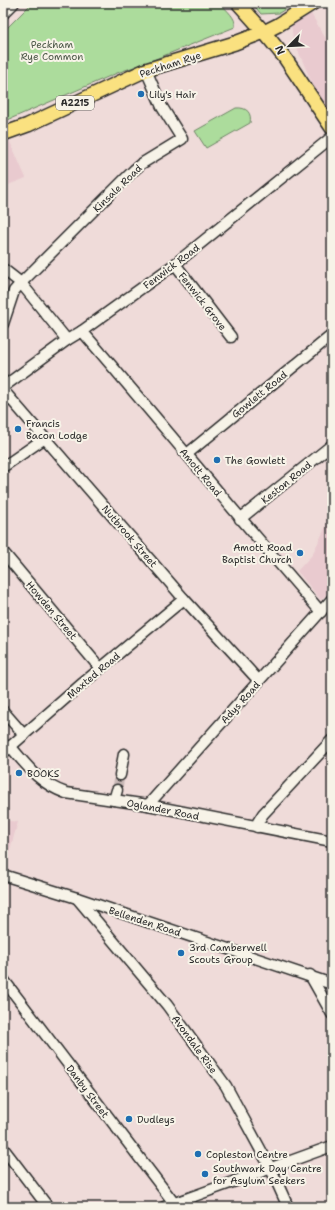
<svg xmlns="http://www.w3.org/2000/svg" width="335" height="1210" font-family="'Shantell Sans',sans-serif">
<rect width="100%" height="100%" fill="#efdbd9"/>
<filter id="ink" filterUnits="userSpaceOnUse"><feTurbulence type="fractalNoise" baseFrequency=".025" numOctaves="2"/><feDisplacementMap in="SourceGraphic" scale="8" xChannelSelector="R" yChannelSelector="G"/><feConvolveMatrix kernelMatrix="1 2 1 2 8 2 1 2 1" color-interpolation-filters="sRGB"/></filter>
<g filter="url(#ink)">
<g fill="#e9cacf">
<polygon points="310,12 332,49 332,115 315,90 293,39 291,24"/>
<polygon points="7,135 26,178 3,187 3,136"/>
<polygon points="332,514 332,588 321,600 297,571 312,555"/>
<polygon points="3,820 18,822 4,870 3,869"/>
</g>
<g fill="#acdc9c" stroke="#6c8464">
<path d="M 32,3 L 220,3 C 226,10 237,18 235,27 L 148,62 L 117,73 L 3,122 L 3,32 Z"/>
<polygon points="252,3 295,3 279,13 261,14"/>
<path d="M 236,108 C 247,107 252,113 250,123 L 206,148 L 195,131 Z"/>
</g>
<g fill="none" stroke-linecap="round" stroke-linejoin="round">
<polyline stroke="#c8b8b6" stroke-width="10" stroke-dasharray="10 5" stroke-linecap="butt" points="117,790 120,775"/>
<g stroke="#2b2b2b" stroke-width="13">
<g id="minor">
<polyline points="3,14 14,3"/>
<polyline points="175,264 231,337"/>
<polyline points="3,269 21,283 67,340"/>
<polyline points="3,324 14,291 21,283 134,170 141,164 182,139 162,107 146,70"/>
<path d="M 82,331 C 162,424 240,519 321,612"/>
<polyline points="3,387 67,340 82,331 175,264 332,137"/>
<polyline points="3,390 184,599 259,681"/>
<polyline points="187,454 332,335"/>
<polyline points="3,467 45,438"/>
<polyline points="240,519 332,445"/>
<polyline points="3,552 100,668"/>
<polyline points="3,711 24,735"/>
<path d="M 10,746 C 27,766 40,784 66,793 L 148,805 L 332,841"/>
<polyline points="3,753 83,683 184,599"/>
<polyline points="120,775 124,754"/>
<polyline points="114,800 117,790"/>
<polyline points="148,805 332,599"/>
<polyline points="257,827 258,822 263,814 332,740"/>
<polyline points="3,875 77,898 332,984"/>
<polyline points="77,898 167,1005 226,1086 271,1169 288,1207"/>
<polyline points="310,975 332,1014"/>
<polyline points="3,979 174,1203"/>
<polyline points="3,1148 48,1207"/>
<polyline points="164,1207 332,1146"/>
</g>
</g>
<g stroke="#2b2b2b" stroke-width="16">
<g id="major">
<polyline points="238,3 264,32 285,58 332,128"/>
<polyline points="3,134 28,125 146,70 235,43 264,32 278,25 313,3"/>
</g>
</g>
<use href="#minor" stroke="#f7f3e8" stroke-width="10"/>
<use href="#major" stroke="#fae180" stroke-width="13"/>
</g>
</g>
<g fill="#1f6fb2" stroke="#f7f3e8" stroke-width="1.5">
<circle cx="141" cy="94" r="4"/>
<circle cx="18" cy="429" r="4"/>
<circle cx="217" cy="460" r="4"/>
<circle cx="300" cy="553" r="4"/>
<circle cx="19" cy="773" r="4"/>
<circle cx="181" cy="953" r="4"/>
<circle cx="129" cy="1119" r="4"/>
<circle cx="198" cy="1154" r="4"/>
<circle cx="205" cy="1174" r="4"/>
</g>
<g text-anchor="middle" stroke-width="4" stroke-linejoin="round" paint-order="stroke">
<rect fill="#f7f3e8" stroke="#686764" stroke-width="1" x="56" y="96" width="38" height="14" rx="3"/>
<g font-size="9" font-weight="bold" fill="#2b2b2b">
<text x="75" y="106">A2215</text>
</g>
<g font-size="10" fill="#4b5747" stroke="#f7f3e8">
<text x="52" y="48">Peckham<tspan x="52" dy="12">Rye Common</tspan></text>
</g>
<g font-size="10" fill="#2b2b2b" stroke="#f7f3e8">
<text transform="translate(170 64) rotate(-18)" y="4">Peckham Rye</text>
<text transform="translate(117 188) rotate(-44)" y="4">Kinsale Road</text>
<text transform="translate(171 266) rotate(-37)" y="4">Fenwick Road</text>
<text transform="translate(203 301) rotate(52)" y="4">Fenwick Grove</text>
<text transform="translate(259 394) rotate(-39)" y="4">Gowlett Road</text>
<text transform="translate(201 472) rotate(50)" y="4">Amott Road</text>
<text transform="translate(286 482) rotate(-39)" y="4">Keston Road</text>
<text transform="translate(130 536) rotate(49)" y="4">Nutbrook Street</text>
<text transform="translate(52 610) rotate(50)" y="4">Howden Street</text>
<text transform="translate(93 675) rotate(-40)" y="4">Maxted Road</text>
<text transform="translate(240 702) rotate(-48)" y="4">Adys Road</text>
<text transform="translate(163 809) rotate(11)" y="4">Oglander Road</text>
<text transform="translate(145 921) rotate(18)" y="4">Bellenden Road</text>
<text transform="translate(195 1044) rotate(54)" y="4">Avondale Rise</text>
<text transform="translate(88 1091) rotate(53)" y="4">Danby Street</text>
</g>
<g font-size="10" fill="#2b2b2b" stroke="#f7f3e8" text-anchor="start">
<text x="149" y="98">Lily's Hair</text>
<text x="26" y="427">Francis<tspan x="26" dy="12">Bacon Lodge</tspan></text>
<text x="225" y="464">The Gowlett</text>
<text x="292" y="551" text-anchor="end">Amott Road<tspan x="292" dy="12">Baptist Church</tspan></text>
<text x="27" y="777">BOOKS</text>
<text x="189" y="951">3rd Camberwell<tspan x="189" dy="12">Scouts Group</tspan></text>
<text x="137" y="1123">Dudleys</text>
<text x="206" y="1158">Copleston Centre</text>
<text x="213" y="1172">Southwark Day Centre<tspan x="213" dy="12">for Asylum Seekers</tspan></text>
</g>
</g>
<rect width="335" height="1210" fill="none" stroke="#f7f3e8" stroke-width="16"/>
<rect x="8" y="8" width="319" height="1194" fill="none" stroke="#2b2b2b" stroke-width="1.5" filter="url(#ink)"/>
<g transform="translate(289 46) rotate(246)" stroke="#f7f3e8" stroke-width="3" paint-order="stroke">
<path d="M0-3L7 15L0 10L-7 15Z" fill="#2b2b2b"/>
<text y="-6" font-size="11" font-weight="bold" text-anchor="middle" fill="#2b2b2b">N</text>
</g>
</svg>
